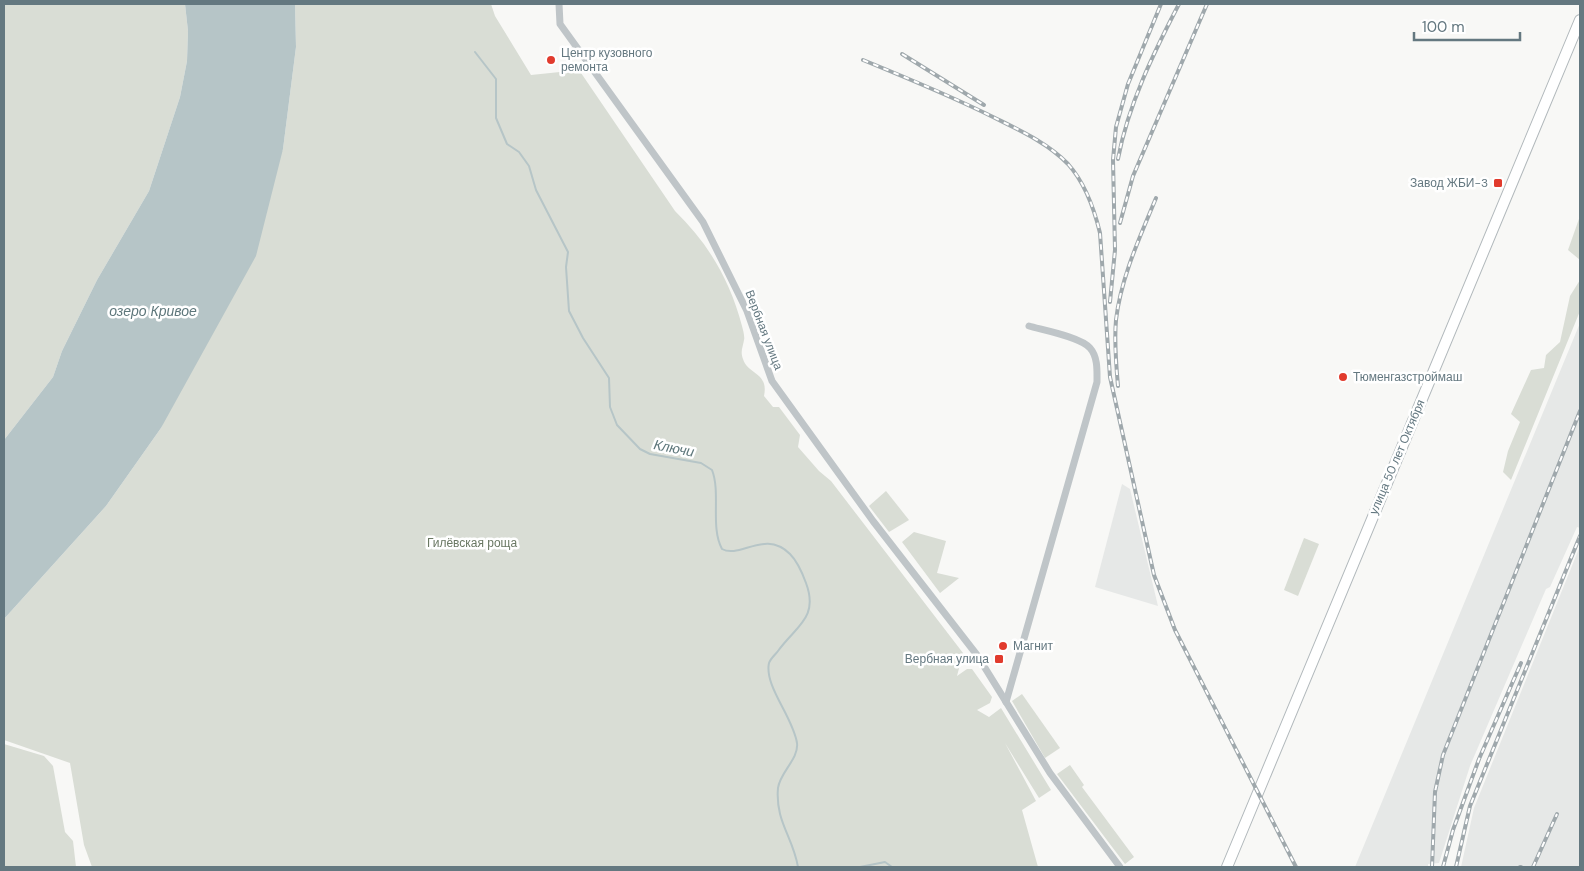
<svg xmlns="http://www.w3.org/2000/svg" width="1584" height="871" font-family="'DM Sans',sans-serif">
<rect width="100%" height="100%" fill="#f8f8f6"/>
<g fill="#e6e8e7">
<polygon points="1580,323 1580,528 1577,527 1550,587 1546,589 1470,766 1439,863 1428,864 1428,867 1355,867"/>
<polygon points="1122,484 1130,489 1158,606 1095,587"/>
<polygon points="1580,546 1580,867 1461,867 1474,808"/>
</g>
<g fill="#d9ddd5">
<polygon points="4,4 185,4 188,31 187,61 180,97 149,191 97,280 62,351 53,377 4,440"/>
<path d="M 295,4 L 491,4 L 495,16 L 531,75 L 579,70 L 675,211 C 708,243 730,280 742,326 C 743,330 745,337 744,340 C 743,347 740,351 743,359 C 748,375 769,372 764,396 L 773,407 L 779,407 L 800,435 L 798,447 L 819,471 L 831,481 L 963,653 L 957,676 L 967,669 L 972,669 L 992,697 L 990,703 L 977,710 L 989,717 L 1001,708 L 1051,790 L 1039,798 L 1005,743 L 1036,801 L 1022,810 L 1038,867 L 92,867 L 84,845 L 70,763 L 4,740 L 4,619 L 106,506 L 161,428 L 283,149 L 296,47 Z"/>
<polygon points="1580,216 1580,260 1568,250"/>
<polygon points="1580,280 1580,311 1511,480 1503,472 1508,451 1520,422 1511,414 1531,370 1544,368 1546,355 1560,342 1570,296"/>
<polygon points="886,491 909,520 889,532 869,506"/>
<polygon points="914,532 946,541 937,573 959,578 940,593 902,542"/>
<polygon points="1304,538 1319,544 1298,596 1284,590"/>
<polygon points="1022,694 1060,748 1045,758 1012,701"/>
<polygon points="4,744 44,756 53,766 65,832 73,841 76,867 4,867"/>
<polygon points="1070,765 1084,785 1082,787 1134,857 1125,864 1057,774"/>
</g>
<polygon fill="#b6c5c7" points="185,4 295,4 296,47 283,149 256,256 161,428 106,506 4,619 4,440 53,377 62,351 97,280 149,191 180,97 187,61 188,31"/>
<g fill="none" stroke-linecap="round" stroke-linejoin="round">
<g stroke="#b6c5c7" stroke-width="2">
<path d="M 475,52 L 496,79 L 496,118 L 507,144 L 519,152 L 529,166 L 536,190 L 568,252 L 566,267 L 569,311 L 583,338 L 609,378 L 610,407 L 617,425 L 640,449 L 650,454 L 701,463 L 712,470 C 721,493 710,527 722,549 C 740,559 765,529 790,554 C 798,562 802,572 806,583 C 819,618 796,626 778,651 C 775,655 771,658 769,663 C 764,686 793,717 797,743 C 799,759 780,772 778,788 C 775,821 793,837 798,867"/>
<polyline points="860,867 885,862 892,867"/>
</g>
<g stroke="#b2b9bc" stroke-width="12">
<polyline id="secondary" points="1227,867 1580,20"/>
</g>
<g stroke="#bfc5c8" stroke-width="7">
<polyline points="559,4 560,24 703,222 747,311 772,381 873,521 977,655 1050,773 1120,867"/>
<path d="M 1006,702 L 1097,382 C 1097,371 1098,357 1090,348 C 1081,337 1043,330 1029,326"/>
</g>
<use href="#secondary" stroke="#fff" stroke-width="10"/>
<g stroke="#9fa8ac" stroke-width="4">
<g id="rail">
<polyline points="902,54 984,105"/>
<path d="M 863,60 C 907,78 951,96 993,117 C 1019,130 1048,143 1068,164 C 1085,183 1094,208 1100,233 L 1110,377 L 1154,575 L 1175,630 L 1296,867"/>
<path d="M 1118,159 C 1128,105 1154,52 1179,4"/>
<polyline points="1120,223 1133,176 1207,4"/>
<polyline points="1110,302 1115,250 1113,160 1116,127 1128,84 1161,4"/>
<path d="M 1118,386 C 1116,364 1114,342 1116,320 C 1121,277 1140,237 1156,198"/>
<polyline points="1432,867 1435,792 1443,755 1580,411"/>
<polyline points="1443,867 1453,830 1479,759 1521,663"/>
<polyline points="1456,867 1470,806 1580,536"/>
<polyline points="1520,867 1521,867"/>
<polyline points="1533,867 1557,814"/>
</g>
</g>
<use href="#rail" stroke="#fff" stroke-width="2" stroke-dasharray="5.5" stroke-linecap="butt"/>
</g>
<g fill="#e13b2d" stroke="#fff" stroke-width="2">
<circle cx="551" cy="60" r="5"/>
<rect x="1493" y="178" width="10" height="10" rx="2.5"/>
<circle cx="1343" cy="377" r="5"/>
<circle cx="1003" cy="646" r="5"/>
<rect x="994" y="654" width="10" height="10" rx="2.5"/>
</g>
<g text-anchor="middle" stroke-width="5" stroke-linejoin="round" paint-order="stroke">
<g font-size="12" fill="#647880" stroke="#fff" text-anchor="start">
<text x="561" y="57">Центр кузовного<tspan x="561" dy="14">ремонта</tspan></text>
<text x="1488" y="187" text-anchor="end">Завод ЖБИ-3</text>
<text x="1353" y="381">Тюменгазстроймаш</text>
<text x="1013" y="650">Магнит</text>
<text x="989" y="663" text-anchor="end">Вербная улица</text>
</g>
<g font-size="12" fill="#647880" stroke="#fff">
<text transform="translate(764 330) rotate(69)" y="4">Вербная улица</text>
<text transform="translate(1397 457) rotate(-67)" y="4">улица 50 лет Октября</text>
</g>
<g font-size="12" fill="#6a7863" stroke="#fff">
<text x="472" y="547">Гилёвская роща</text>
</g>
<g font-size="14" font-style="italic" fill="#5e777b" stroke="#fff">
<text x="153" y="316">озеро Кривое</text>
<text transform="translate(674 448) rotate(11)" y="5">Ключи</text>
</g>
</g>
<rect width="1584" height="871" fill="none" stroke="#647880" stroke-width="10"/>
<path d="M1414 32v8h106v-8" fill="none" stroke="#647880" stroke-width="2.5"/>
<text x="1422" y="32" font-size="15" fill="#647880" stroke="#ffffff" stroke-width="4" paint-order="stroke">100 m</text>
</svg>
